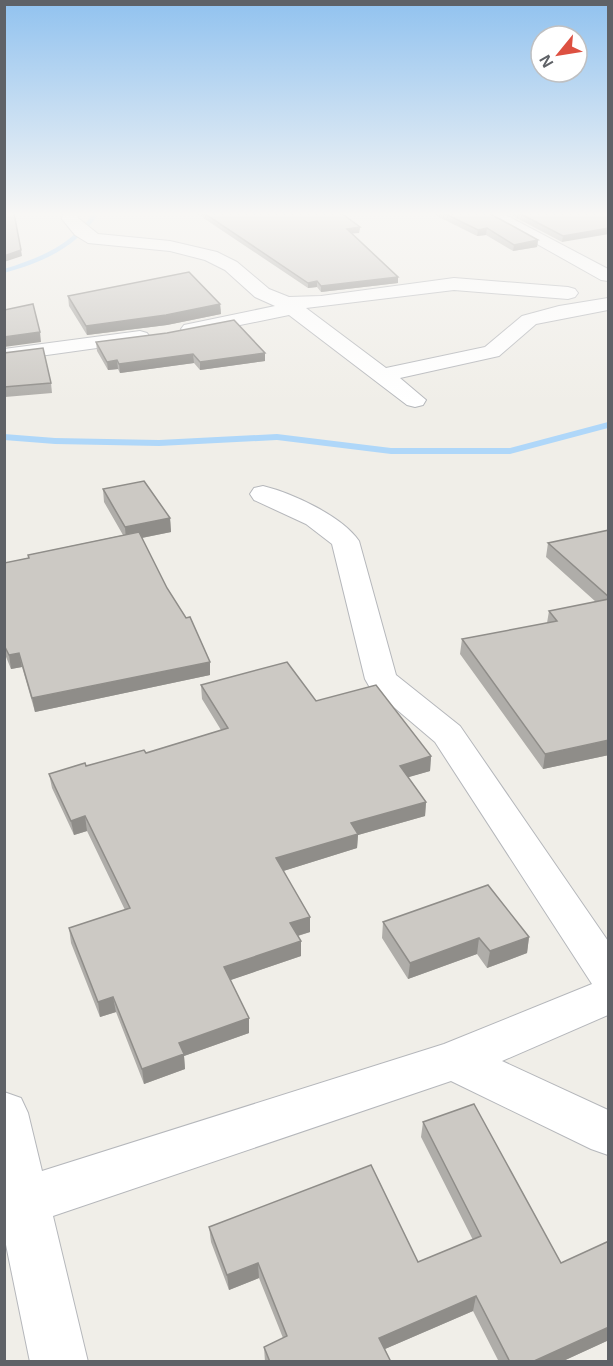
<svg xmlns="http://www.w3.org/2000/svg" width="613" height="1366" font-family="Helvetica,sans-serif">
<rect width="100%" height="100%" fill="#f0eee8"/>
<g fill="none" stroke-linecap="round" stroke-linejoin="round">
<g fill="#afd7f9" fill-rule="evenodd">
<path d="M 93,213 L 99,213 C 76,248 43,262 4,273 L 4,269 C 40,258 72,245 93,213 Z"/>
<polygon points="608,422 608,428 510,454 391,454 277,440 159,446 55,444 4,440 4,434 55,438 159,440 277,434 391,448 510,448"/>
</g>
<g stroke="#b5b7bb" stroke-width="2">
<g id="street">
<polygon points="63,213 79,213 78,218 98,234 170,241 217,252 237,262 269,289 289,297 321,296 454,278 568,287 575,289 578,293 575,297 568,299 454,290 306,308 386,368 485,347 522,316 559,306 608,298 608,310 536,324 499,356 400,378 426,400 423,405 415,407 407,405 289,315 191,335 184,333 181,329 184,325 275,306 255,297 225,270 205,260 170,251 88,243 75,235 62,219"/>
<polygon points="482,213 502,213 608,269 608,281 601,280"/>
<polygon points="140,331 147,333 150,337 147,341 4,361 4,349"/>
<path d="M 263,486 C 292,493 342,516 359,541 L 396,675 L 460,726 L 608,941 L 608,1015 L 502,1061 L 608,1110 L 608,1155 L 591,1149 L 451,1081 L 53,1216 L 88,1362 L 30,1362 L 4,1235 L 4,1092 L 21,1098 L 28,1113 L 42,1171 L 444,1044 L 592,984 L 435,742 L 369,686 L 365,679 L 332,544 L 306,524 L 254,500 L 250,494 L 254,488 Z"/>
</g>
</g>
<use href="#street" fill="#fff" fill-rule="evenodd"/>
</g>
<g fill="#afada9">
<polygon points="196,213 341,213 360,227 359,233 352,233 398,277 398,283 321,292 317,287 308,288"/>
<polygon points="431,213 489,213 538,240 537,247 513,251 486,235 477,236"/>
<polygon points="507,213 609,213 562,242"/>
<polygon points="68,296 220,304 221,314 167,325 87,335 69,306"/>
<polygon points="96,342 265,353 265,361 200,370 194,363 120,373 118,369 108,370 97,351"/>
<polygon points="4,353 51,383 52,393 5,397"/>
<polygon points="103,489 170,518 171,532 142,538 210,675 35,712 22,667 11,669 4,652 4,563 28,558 28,555 123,535 104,502"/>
<polygon points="609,530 609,755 543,769 460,654 462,639 547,623 549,611 596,602 546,557 548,543"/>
<polygon points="201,685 316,701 431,756 430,771 408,777 426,802 425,816 358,835 357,848 283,871 310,932 298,936 301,941 301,956 230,980 249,1018 249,1033 184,1056 185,1069 144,1084 116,1012 100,1017 71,943 69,928 125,910 87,831 74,835 52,788 49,774 146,753 221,730 202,699"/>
<polygon points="383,922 529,937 527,953 487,968 477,954 408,979 382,938"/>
<polygon points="423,1122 561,1263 609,1340 561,1362 499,1362 473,1311 385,1349 391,1362 265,1362 264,1347 283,1338 259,1278 229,1290 211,1242 209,1227 418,1262 473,1240 421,1137"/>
</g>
<g fill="#8f8d89">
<polygon points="360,227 359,233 347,234 347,229"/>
<polygon points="487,228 486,235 477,236 478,230"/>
<polygon points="609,228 609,234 562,242 563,236"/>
<polygon points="538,240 537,247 513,251 514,245"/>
<polygon points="21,250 22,256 4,262 4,256"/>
<polygon points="398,277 398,283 321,292 321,286"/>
<polygon points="317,281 317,287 308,288 308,283"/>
<polygon points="220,304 221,314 167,325 87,335 86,326"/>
<polygon points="40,332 41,342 4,347 4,337"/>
<polygon points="265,353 265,361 200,370 200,362"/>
<polygon points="193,354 194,363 120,373 119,364"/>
<polygon points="117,360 118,369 108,370 107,362"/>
<polygon points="170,518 171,532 126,541 125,527"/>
<polygon points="19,653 22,667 11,669 9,655"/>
<polygon points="210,662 210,675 35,712 32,698"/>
<polygon points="609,740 609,755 543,769 545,754"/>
<polygon points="431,756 430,771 399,780 400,766"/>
<polygon points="426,802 425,816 358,835 357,848 277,873 276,858 351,823"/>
<polygon points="85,816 87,831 74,835 71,821"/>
<polygon points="310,917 310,932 290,938 290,923"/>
<polygon points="529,937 527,953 487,968 490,951"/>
<polygon points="479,938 477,954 408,979 410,963"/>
<polygon points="301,941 301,956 225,982 224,967"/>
<polygon points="113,997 116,1012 100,1017 98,1002"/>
<polygon points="249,1018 249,1033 184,1056 185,1069 144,1084 142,1069 179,1043"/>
<polygon points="258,1263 259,1278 229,1290 227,1275"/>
<polygon points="476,1296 473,1311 378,1352 379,1338"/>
<polygon points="609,1327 609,1340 561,1362 532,1362"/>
</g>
<g fill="#ccc9c4" stroke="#8f8d89" stroke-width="1.5">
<polygon points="4,213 14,213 21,250 4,256"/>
<polygon points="204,213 341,213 360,227 347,229 398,277 321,286 317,281 308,283"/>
<polygon points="444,213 489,213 538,240 514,245 487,228 478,230"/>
<polygon points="519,213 609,213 609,228 563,236"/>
<polygon points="189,272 220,304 166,315 86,326 68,296"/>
<polygon points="33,304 40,332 4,337 4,310"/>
<polygon points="234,320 265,353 200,362 193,354 119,364 117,360 107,362 96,342 167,333"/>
<polygon points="43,348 51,383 4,387 4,353"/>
<polygon points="144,481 170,518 125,527 103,489"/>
<polygon points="609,530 609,597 548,543"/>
<polygon points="139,532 167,588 186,618 190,617 210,662 32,698 19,653 9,655 4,645 4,563 29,558 28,555"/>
<polygon points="609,599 609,740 545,754 462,639 557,621 549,611"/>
<polygon points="287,662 316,701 376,685 431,756 400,766 426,802 351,823 358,834 276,858 310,917 290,923 301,941 224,967 249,1018 179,1043 184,1054 142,1069 113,997 98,1002 69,928 130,908 85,816 71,821 49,774 85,763 86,766 144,750 146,753 228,728 201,685"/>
<polygon points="488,885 529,937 490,951 479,938 410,963 383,922"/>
<polygon points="474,1104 561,1263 609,1241 609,1327 532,1362 510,1362 476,1296 379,1338 391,1362 270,1362 264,1347 287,1336 258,1263 227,1275 209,1227 371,1165 418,1262 481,1236 423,1122"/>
</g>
<linearGradient id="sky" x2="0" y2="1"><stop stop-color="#91c2ef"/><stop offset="0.53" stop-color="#f8f7f5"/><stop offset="1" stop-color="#f8f7f5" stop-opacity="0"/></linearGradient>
<rect width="613" height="404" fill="url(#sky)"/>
<rect width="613" height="1366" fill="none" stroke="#5f6267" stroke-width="12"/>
<g transform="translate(559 54) rotate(240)"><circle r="28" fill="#ffffff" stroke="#bfc0c2" stroke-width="1.5"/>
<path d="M0-4.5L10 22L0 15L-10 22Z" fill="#dd5041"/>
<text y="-9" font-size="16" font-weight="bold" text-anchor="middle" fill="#5f6267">N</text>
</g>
</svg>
